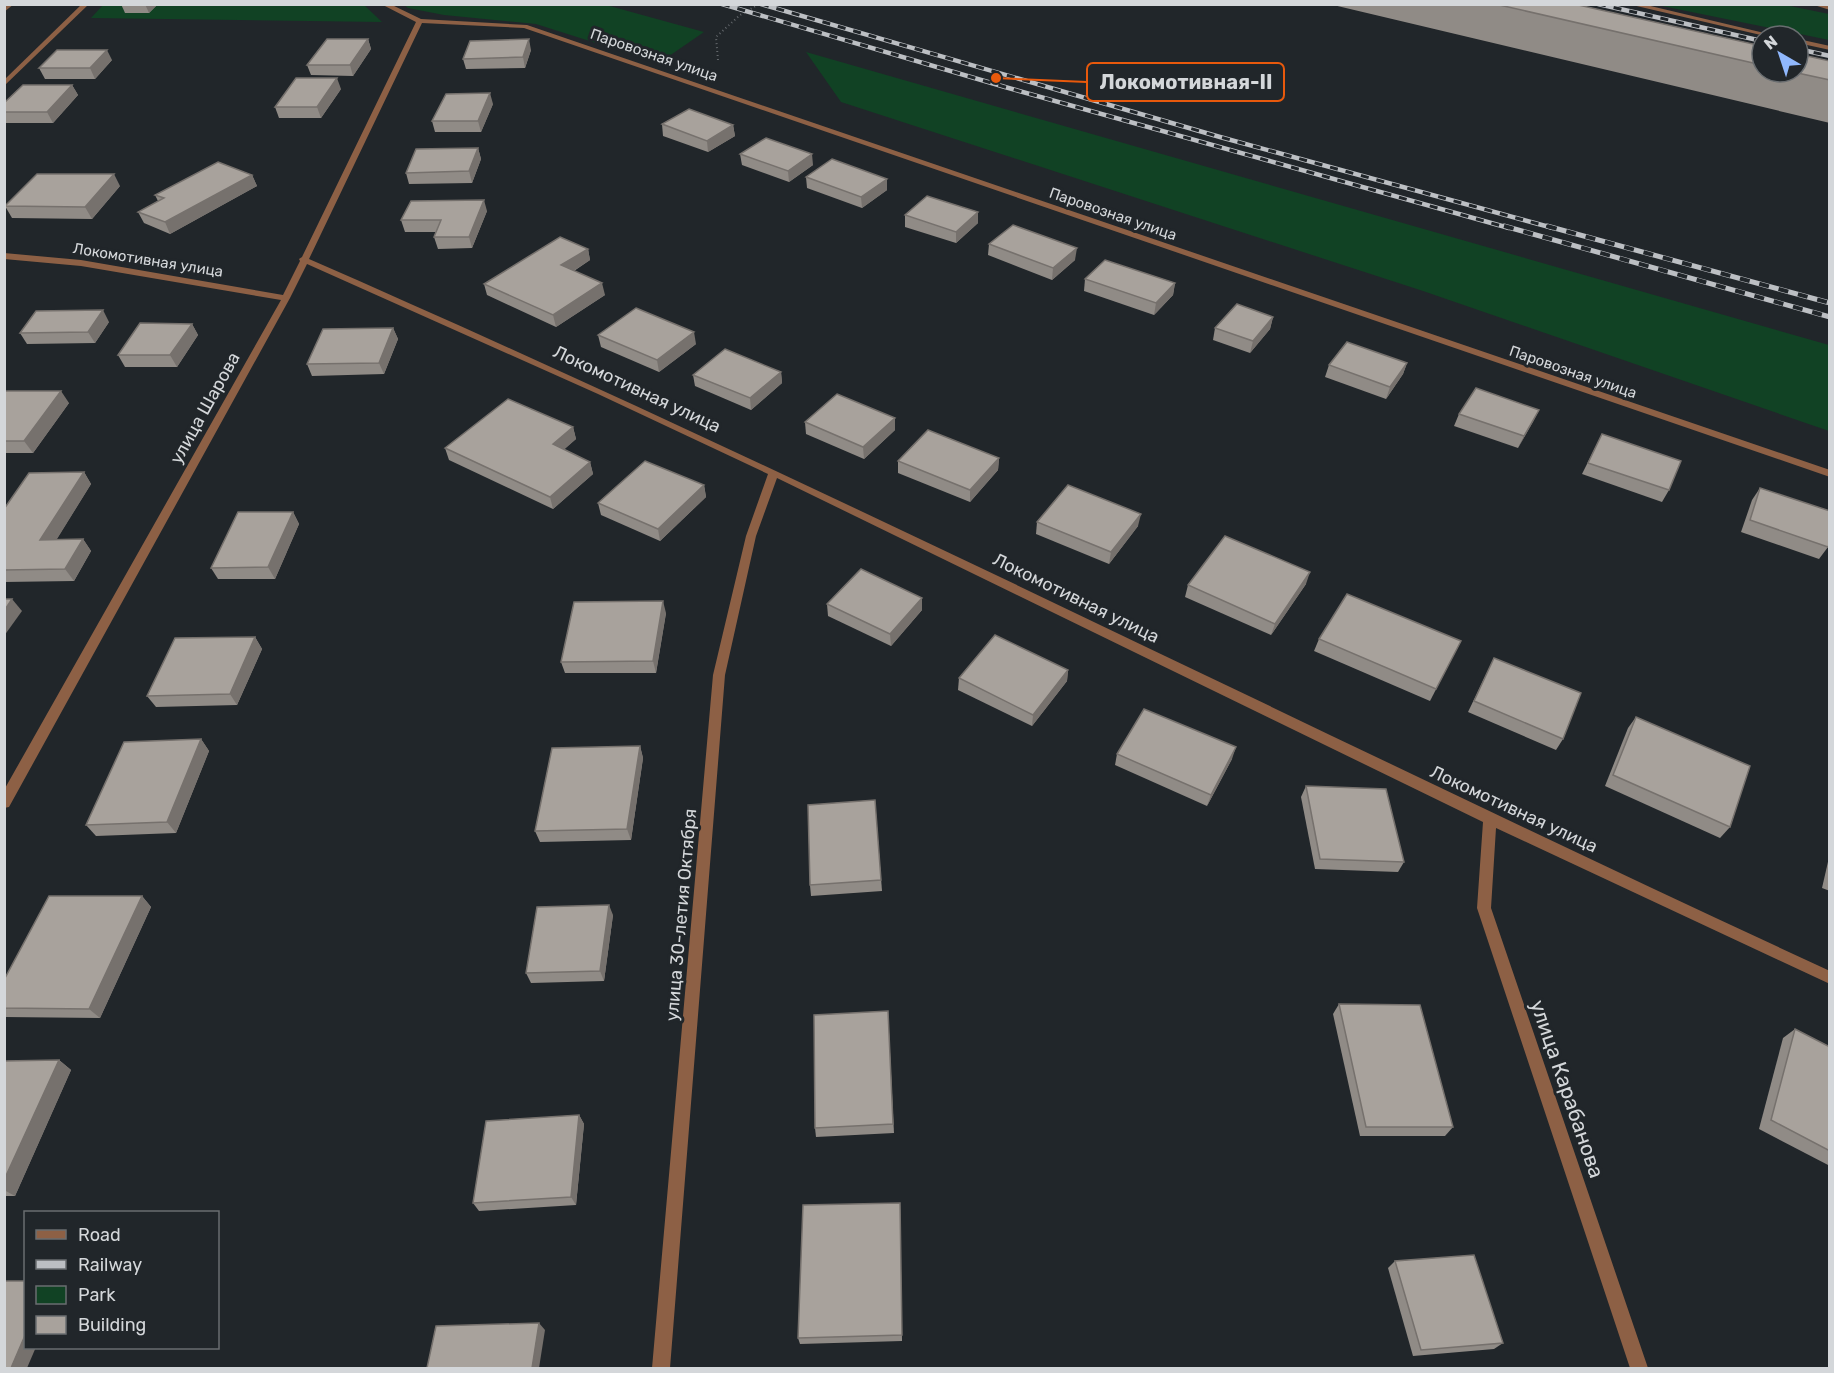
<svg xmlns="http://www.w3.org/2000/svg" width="1834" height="1373" font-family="Rubik,sans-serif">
<rect width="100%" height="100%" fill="#21262a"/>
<g fill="#114224">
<polygon points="363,4 382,22 91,18 103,5"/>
<polygon points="404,5 606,5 704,32 659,63 536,24 444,15 408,8"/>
<polygon points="1657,5 1785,5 1829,14 1829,40"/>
<polygon points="806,52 1829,345 1829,431 1423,291 841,102"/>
</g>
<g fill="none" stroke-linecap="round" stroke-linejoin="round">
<polyline stroke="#63676b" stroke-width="2" stroke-dasharray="1 3" stroke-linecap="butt" points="718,60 716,37 740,15 759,4"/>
<g fill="#8d6045" fill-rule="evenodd">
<polygon points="7,4 14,4 4,12 4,6"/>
<polygon points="1813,4 1830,6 1830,10 1814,5"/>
</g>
<g fill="#8d6045" fill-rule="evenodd">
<polygon points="82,4 89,4 4,86 4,80"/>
<path d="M 381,4 L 390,4 L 421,19 L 527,25 L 1830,470 L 1830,477 L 524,28 L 422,23 L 309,259 C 822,483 1321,736 1830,971 L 1830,984 L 1496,828 L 1491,908 L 1648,1368 L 1630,1368 L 1477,908 L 1483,822 L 777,478 L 756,536 L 725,675 L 670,1368 L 652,1368 L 713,675 L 746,536 L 768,474 L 598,394 L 307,264 L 290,298 L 9,807 L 4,808 L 4,790 L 281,300 L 81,266 L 4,259 L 4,253 L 81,260 L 283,295 L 300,261 L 299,259 L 302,257 L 416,22 Z"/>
<polygon points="1628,4 1642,4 1777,36 1765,36"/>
<polygon points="1798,39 1830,46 1830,50 1798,43"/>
</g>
<g stroke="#bcbfc3" stroke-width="4.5">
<g id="rail-far1">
<polyline points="722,4 1005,87 1509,228"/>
<polyline points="761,4 1220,137 1553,228"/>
<polyline points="1598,4 1762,41"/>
<polyline points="1798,49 1830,56"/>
</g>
</g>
<g stroke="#bcbfc3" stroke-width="5">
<g id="rail">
<polyline points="1504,226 1830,317"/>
<polyline points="1547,226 1830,303"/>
</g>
</g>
<use href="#rail-far1" stroke="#21262a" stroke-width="3" stroke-dasharray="8" stroke-linecap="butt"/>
<use href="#rail" stroke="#21262a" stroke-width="4" stroke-dasharray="10" stroke-linecap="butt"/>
</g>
<g fill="#908b86">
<polygon points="121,4 158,4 149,13 125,13"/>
<polygon points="1329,4 1574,4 1762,46 1762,72 1798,72 1830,61 1830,123"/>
<polygon points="368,39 371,49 353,76 311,75 307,65"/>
<polygon points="531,50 525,68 466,69 463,59"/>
<polygon points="112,60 95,79 45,79 39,68"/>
<polygon points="72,85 78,95 53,123 4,123 4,112"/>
<polygon points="341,89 321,118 279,118 275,107"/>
<polygon points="493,104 481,132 435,132 432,121"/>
<polygon points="662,124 733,125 735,136 708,152 663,136"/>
<polygon points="478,148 481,159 472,183 409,184 406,173"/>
<polygon points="740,154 813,165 789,182 742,165"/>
<polygon points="252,175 257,186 170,234 144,223 138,212 158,201 155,195"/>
<polygon points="806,177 887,179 887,190 862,208 807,188"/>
<polygon points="120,186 92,219 12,218 5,206"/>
<polygon points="487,211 472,248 438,249 434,237 436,232 405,232 401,220"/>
<polygon points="978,212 978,223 956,243 905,227 905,215"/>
<polygon points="989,244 1075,260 1052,280 988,255"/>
<polygon points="588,249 590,260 574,271 605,295 556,327 487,295 484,284"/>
<polygon points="1085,279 1175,283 1173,295 1154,315 1084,291"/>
<polygon points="1273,317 1270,329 1250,353 1213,340 1215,328"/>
<polygon points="109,322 95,343 27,344 20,333"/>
<polygon points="192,324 198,335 177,367 125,367 118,355"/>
<polygon points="393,328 398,339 384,374 312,376 307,364"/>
<polygon points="598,335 696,344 659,372 601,347"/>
<polygon points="1407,363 1403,374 1386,399 1325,377 1329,365"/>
<polygon points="781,372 782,383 751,410 695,386 693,375"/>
<polygon points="4,391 69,403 33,453 4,453"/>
<polygon points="1539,410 1518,448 1454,426 1459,414"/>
<polygon points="805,422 895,430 864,459 806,434"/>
<polygon points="573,427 576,439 564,449 590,462 593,474 553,509 449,460 445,448"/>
<polygon points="1602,434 1669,490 1662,502 1582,474"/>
<polygon points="999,458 998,470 970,502 898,473 898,461"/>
<polygon points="84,472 91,484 56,540 83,539 91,551 74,581 4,582 4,509"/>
<polygon points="704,485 706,497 660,541 601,515 598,503"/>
<polygon points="1760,488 1828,547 1819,559 1741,532 1752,500"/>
<polygon points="293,512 299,524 275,579 218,579 211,568"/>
<polygon points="1037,522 1138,526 1109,564 1036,534"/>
<polygon points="1306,584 1271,635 1185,597 1188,585"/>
<polygon points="827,604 922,610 891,646 828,616"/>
<polygon points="666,613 656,673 565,673 561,662"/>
<polygon points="255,637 262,649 237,705 156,707 147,696"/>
<polygon points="1319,639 1461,641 1430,701 1314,651"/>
<polygon points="1494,658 1563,739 1556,750 1468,712"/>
<polygon points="1068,670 1067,681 1032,726 958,690 959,678"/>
<polygon points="1636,717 1730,827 1720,838 1605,786 1628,728"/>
<polygon points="201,739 209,751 176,833 96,836 86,825"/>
<polygon points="640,746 643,758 631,840 540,842 535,831"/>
<polygon points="1117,754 1232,759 1207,806 1115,765"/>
<polygon points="1306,786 1404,862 1398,872 1315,869 1301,797"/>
<polygon points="875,800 882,891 811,896 810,885"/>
<polygon points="1830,853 1830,891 1822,888"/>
<polygon points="142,896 151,907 100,1018 4,1017 4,980"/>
<polygon points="613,915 604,981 531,983 526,973"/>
<polygon points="1339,1004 1453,1127 1445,1136 1360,1136 1333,1014"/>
<polygon points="888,1011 894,1133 816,1137 815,1128"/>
<polygon points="1795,1029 1830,1047 1830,1166 1759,1129 1783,1038"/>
<polygon points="59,1060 71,1070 15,1196 4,1196 4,1061"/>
<polygon points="579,1115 584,1124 576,1205 479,1211 473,1203"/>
<polygon points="900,1203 902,1341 800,1344 798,1338"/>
<polygon points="1395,1261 1503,1343 1494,1349 1413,1356 1388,1268"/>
</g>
<g fill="#76716d">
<polygon points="145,4 158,4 149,13"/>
<polygon points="368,39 371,49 353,76 350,65"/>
<polygon points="529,39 531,50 525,68 523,57"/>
<polygon points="107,50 112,60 95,79 90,68"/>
<polygon points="337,78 341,89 321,118 317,107"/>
<polygon points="72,85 78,95 53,123 47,112"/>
<polygon points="490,93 493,104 481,132 478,121"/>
<polygon points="733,125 735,136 708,152 707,141"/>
<polygon points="478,148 481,159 472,183 469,171"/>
<polygon points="812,154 813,165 789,182 788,171"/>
<polygon points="114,174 120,186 92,219 85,207"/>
<polygon points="252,175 257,186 170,234 165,222"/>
<polygon points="887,179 887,190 862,208 861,197"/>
<polygon points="484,200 487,211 472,248 469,237"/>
<polygon points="978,212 978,223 956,243 956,232"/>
<polygon points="1077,248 1075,260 1052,280 1053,268"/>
<polygon points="588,249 590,260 564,277 561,265"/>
<polygon points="602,283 605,295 556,327 553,315"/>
<polygon points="1175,283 1173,295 1154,315 1156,303"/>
<polygon points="103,310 109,322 95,343 88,332"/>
<polygon points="1273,317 1270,329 1250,353 1253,341"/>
<polygon points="192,324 198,335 177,367 170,355"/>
<polygon points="393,328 398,339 384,374 379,363"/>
<polygon points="694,332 696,344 659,372 657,360"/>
<polygon points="1407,363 1403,374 1386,399 1390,387"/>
<polygon points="781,372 782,383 751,410 750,398"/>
<polygon points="61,391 69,403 33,453 24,441"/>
<polygon points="1539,410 1533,422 1518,448 1524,436"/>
<polygon points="895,418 895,430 864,459 863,447"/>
<polygon points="573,427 576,439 557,456 553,444"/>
<polygon points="999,458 998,470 970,502 970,490"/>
<polygon points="590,462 593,474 553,509 550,497"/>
<polygon points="84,472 91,484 49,552 40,540"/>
<polygon points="704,485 706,497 660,541 658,529"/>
<polygon points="293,512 299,524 275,579 268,567"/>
<polygon points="1141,514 1138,526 1109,564 1111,552"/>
<polygon points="83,539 91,551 74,581 65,569"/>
<polygon points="1310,572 1306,584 1271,635 1275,624"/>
<polygon points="922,598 922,610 891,646 890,634"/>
<polygon points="12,599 22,611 4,636 4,611"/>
<polygon points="663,601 666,613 656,673 653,661"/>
<polygon points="255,637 262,649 237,705 230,694"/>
<polygon points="1068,670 1067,681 1032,726 1033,715"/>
<polygon points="201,739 209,751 176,833 167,822"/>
<polygon points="640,746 643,758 631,840 627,829"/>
<polygon points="1236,747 1232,759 1207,806 1211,795"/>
<polygon points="142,896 151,907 100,1018 89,1009"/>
<polygon points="609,905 613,915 604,981 600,971"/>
<polygon points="59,1060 71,1070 15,1196 4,1190 4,1180"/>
<polygon points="579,1115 584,1124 576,1205 571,1197"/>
<polygon points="539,1323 545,1330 539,1368 532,1368"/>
<polygon points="26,1333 26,1347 36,1347 27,1368 11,1368"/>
</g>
<g fill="#a8a29c" stroke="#76716d" stroke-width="1.5">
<polygon points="1495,4 1574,4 1762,46 1762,65"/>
<polygon points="327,39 368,39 350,65 307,65"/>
<polygon points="529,39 523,57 463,59 470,41"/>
<polygon points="57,50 107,50 90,68 39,68"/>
<polygon points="1798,54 1830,61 1830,80 1793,72 1798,72"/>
<polygon points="296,78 337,78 317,107 275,107"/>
<polygon points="23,85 72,85 47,112 4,112 4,103"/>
<polygon points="490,93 478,121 432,121 446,94"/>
<polygon points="689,109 733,125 707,141 662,124"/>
<polygon points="766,138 812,154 788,171 740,154"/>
<polygon points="478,148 469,171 406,173 416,149"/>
<polygon points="832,159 887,179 861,197 806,177"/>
<polygon points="218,162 252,175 165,222 138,212 164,198 155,195"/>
<polygon points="37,174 114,174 85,207 5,206"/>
<polygon points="927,196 978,212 956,232 905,215"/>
<polygon points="484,200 469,237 434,237 441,220 401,220 411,201"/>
<polygon points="1013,225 1077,248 1053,268 989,244"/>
<polygon points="560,237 588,249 561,265 602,283 553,315 484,284"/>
<polygon points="1105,260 1175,283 1156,303 1085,279"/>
<polygon points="1237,304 1273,317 1253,341 1215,328"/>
<polygon points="636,308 694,332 657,360 598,335"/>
<polygon points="103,310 88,332 20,333 36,311"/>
<polygon points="140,323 192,324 170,355 118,355"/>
<polygon points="393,328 379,363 307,364 323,329"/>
<polygon points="1347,342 1407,363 1390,387 1329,365"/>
<polygon points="725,349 781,372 750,398 693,375"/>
<polygon points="1476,388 1539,410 1524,436 1459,414"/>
<polygon points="4,391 61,391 24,441 4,441"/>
<polygon points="837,394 895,418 863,447 805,422"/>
<polygon points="508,399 573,427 553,444 590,462 550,497 445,448"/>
<polygon points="928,430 999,458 970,490 898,461"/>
<polygon points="1602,434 1681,461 1669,490 1588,463"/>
<polygon points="645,461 704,485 658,529 598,503"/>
<polygon points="84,472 40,540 83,539 65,569 4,570 4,509 29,473"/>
<polygon points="1068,485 1141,514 1111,552 1037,522"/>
<polygon points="1760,488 1830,511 1830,542 1828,547 1750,520"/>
<polygon points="238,512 293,512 268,567 211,568"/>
<polygon points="1225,536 1310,572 1275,624 1188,585"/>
<polygon points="861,569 922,598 890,634 827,604"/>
<polygon points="1347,594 1461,641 1436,689 1319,639"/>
<polygon points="4,599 12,599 4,611"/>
<polygon points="663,601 653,661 561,662 574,602"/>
<polygon points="995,635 1068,670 1033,715 959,678"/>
<polygon points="255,637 230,694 147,696 175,638"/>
<polygon points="1494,658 1581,693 1563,739 1474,701"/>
<polygon points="1144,709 1236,747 1211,795 1117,754"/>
<polygon points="1636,717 1750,766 1730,827 1613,775"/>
<polygon points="201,739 167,822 86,825 124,742"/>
<polygon points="640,746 627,829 535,831 552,748"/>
<polygon points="1306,786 1386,789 1404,862 1320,859"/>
<polygon points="875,800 881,880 810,885 808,805"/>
<polygon points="49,896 142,896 89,1009 4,1008 4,980"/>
<polygon points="609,905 600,971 526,973 537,907"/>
<polygon points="1339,1004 1420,1005 1453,1127 1366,1127"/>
<polygon points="888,1011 893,1124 815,1128 814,1015"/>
<polygon points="1795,1029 1830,1047 1830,1151 1771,1120"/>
<polygon points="59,1060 4,1180 4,1061"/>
<polygon points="579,1115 571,1197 473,1203 486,1121"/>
<polygon points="900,1203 902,1335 798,1338 803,1205"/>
<polygon points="1474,1255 1503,1343 1421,1350 1395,1261"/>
<polygon points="4,1281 26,1281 26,1333 11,1368 4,1368"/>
<polygon points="539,1323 532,1368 427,1368 436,1326"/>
</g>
<g text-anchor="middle" stroke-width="6" stroke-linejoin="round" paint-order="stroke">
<g font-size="15" fill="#d4d7da" stroke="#21262a">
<text transform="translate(654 55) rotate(19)" y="5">Паровозная улица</text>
<text transform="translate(1113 214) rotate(19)" y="5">Паровозная улица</text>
<text transform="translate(148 260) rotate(9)" y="5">Локомотивная улица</text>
<text transform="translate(1573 372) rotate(19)" y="5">Паровозная улица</text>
</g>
<g font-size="18" fill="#d4d7da" stroke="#21262a">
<text transform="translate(637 389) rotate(25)" y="6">Локомотивная улица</text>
<text transform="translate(205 408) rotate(-61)" y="6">улица Шарова</text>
<text transform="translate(1076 598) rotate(26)" y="6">Локомотивная улица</text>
<text transform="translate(1514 809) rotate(25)" y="6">Локомотивная улица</text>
<text transform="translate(681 915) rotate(-85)" y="6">улица 30-летия Октября</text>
</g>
<g font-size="21" fill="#d4d7da" stroke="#21262a">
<text transform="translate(1567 1089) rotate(71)" y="7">улица Карабанова</text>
</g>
</g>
<path fill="none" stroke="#e8590c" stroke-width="2" d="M996 78L1087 82"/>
<circle fill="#e8590c" stroke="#21262a" stroke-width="2" cx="996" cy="78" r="6"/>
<rect fill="#21262a" stroke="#e8590c" stroke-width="2" x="1087" y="63" width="197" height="38" rx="6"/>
<g font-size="20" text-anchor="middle" font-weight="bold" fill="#d4d7da">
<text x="1186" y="89">Локомотивная-II</text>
</g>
<rect width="1834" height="1373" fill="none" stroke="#d4d7da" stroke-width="12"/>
<rect x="24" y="1211" width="195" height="138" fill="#21262a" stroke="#696d70" stroke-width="1.5"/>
<rect x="36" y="1230" width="30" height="9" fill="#8d6045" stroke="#696d70" stroke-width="1.5"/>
<text x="78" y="1241" font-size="18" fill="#d4d7da">Road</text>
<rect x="36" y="1260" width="30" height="9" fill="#bcbfc3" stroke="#696d70" stroke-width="1.5"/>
<text x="78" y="1271" font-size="18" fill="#d4d7da">Railway</text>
<rect x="36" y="1286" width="30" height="18" fill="#114224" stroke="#696d70" stroke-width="1.5"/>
<text x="78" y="1301" font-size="18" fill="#d4d7da">Park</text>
<rect x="36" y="1316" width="30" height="18" fill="#a8a29c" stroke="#696d70" stroke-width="1.5"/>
<text x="78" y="1331" font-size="18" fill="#d4d7da">Building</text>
<g transform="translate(1780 54) rotate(321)"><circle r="28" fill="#21262a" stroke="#696d70" stroke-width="1.5"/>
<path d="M0-4.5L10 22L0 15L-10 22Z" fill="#90b8fd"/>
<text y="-9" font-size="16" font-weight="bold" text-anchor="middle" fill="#d4d7da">N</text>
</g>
</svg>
